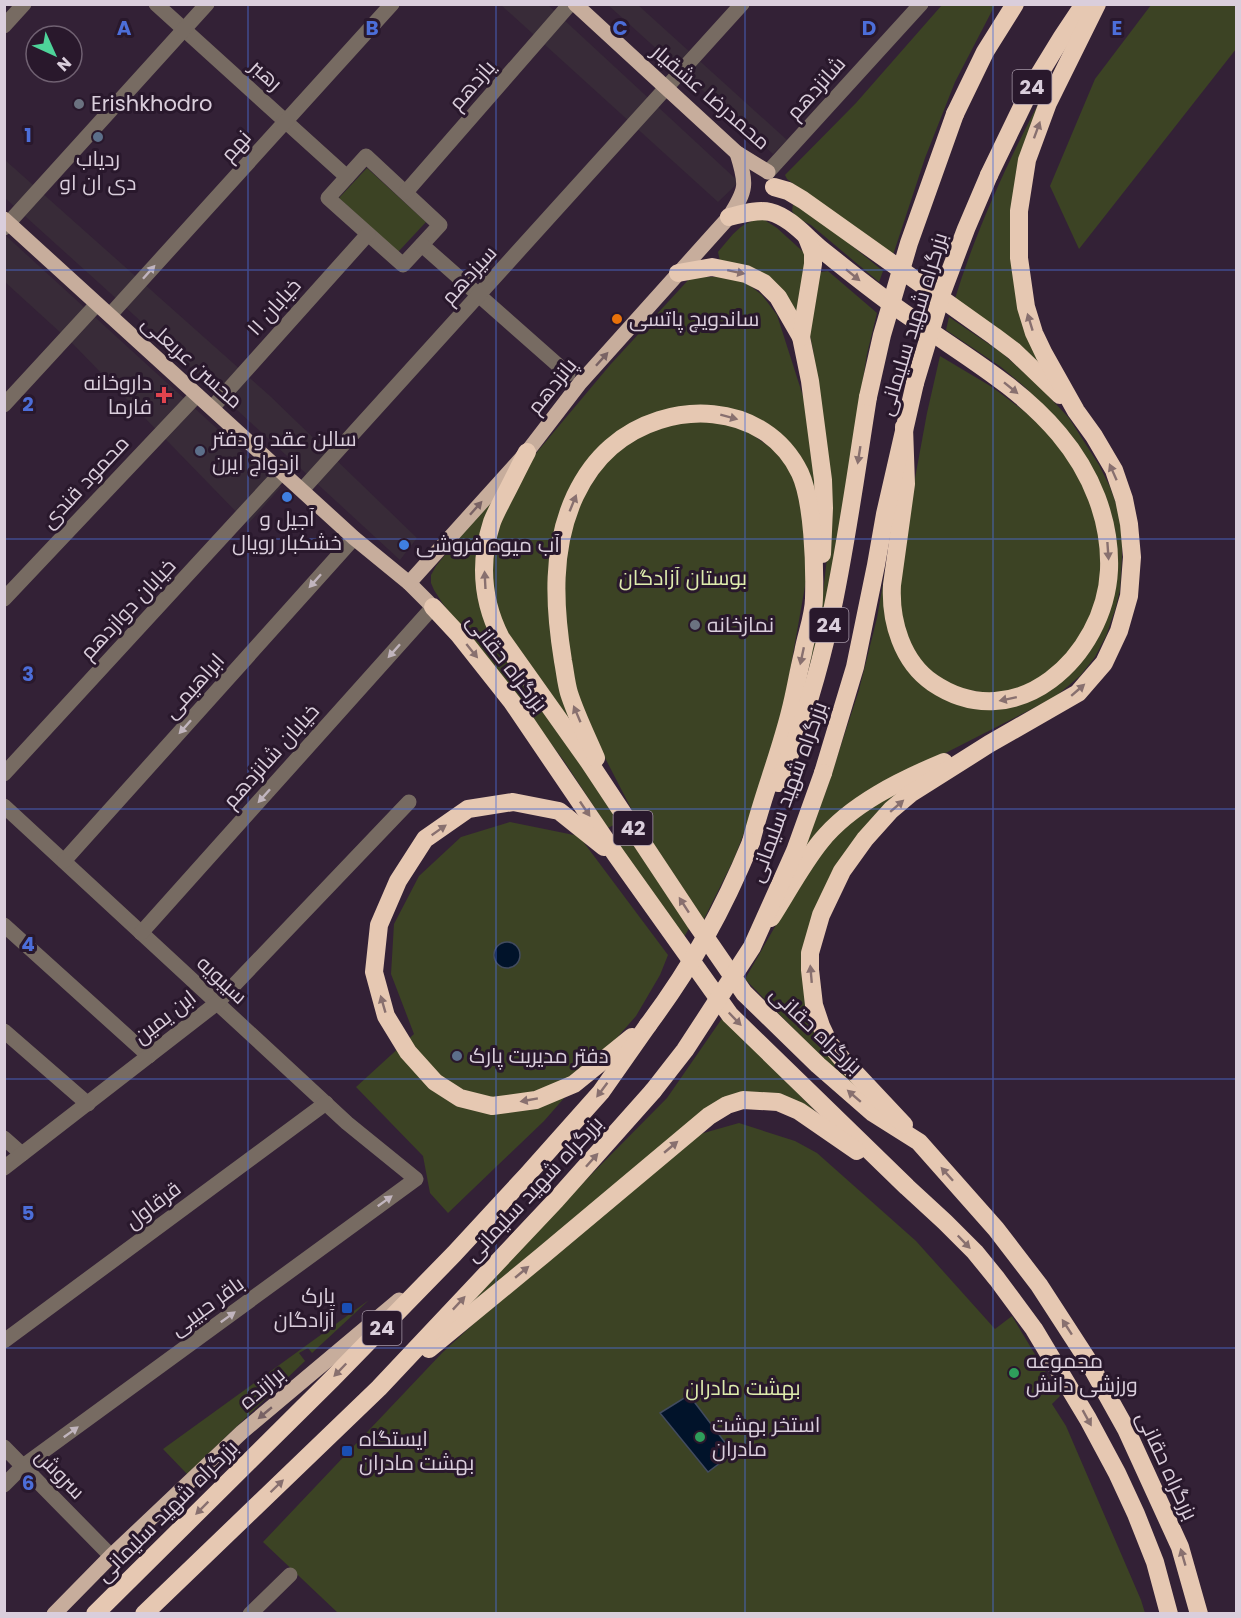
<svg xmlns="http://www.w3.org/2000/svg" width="1241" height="1618" font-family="Poppins,Cairo,sans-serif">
<rect width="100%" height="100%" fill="#332136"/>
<g fill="#382b38">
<polygon points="501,5 548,5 739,182 718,202"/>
<polygon points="608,5 638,5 787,140 773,154"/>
<polygon points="5,160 270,396 417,538 400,560 109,292 5,198"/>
<polygon points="4,234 281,487 248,524 73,344 5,282"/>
</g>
<g fill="#3c4324">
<polygon points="942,5 995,5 955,82 925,158 892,258 787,179 785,175 856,103"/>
<polygon points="1151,5 1236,5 1236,49 1079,249 1050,186 1095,79"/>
<path d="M 1048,85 L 1036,119 L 1014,250 L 1052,378 L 954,302 C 977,226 1011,155 1048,85 Z"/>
<polygon points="367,168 426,222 398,252 339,198"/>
<polygon points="793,204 829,227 883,271 879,282 811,225 797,218 792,211"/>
<path d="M 763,219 L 777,228 L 810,258 L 798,323 L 791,305 L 720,261 L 718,252 C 733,235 740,221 763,219 Z"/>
<polygon points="828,271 877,313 867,354 830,593 797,711 815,636 823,593 829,540 831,500 813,350 809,331 820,272"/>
<polygon points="691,277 739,277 762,295 777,315 810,418 816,465 814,505 750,416 732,409 709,405 684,407 659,412 632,422 604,442 552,558 585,749 501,629 491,574 497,530 527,464 610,365"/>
<polygon points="949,317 1002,353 1040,387 1069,418 1099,465 1110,487 1118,509 1122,534 1122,557 1120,590 1115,610 1106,636 1095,657 1080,676 1055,697 879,787 778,900 826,791 859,690 877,618 898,496 887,581 903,657 983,707 1082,657 1112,542 1047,411 1026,388 1001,367 946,330"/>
<polygon points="940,356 992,387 1024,411 1052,436 1091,493 1103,545 1100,593 1084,636 1046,678 997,696 947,685 917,660 899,624 900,560 927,413"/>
<polygon points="720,420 743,428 778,453 794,475 803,517 807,575 783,711 757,799 734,859 703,921 634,814 586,721 573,693 561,587 573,512 608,459 634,438 676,421"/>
<polygon points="515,469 490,510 481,603 623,820 608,828 564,761 517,699 443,604 434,590 431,583 431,575 436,566"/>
<polygon points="932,774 821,903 816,1024 895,1121 822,1058 745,979 819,850 858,812"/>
<polygon points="510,822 579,836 668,955 660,975 636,1016 544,1121 448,1213 430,1193 423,1156 356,1087 414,1034 391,974 394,924 419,876 461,837"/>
<polygon points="632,832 691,925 680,944 616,842"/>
<polygon points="723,1017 830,1126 753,1093 436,1340 577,1189 667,1098"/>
<polygon points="739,1123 795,1141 817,1153 916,1241 995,1329 1012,1316 1060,1396 1052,1404 1066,1426 1141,1600 1145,1613 338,1613 263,1542 442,1353 520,1281 693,1136"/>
<polygon points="369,1300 312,1353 308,1348 299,1353 305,1361 187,1474 163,1449"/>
</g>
<g fill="#01132a" stroke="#424b5f" stroke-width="1.5">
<circle cx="507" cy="955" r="13"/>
<polygon points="689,1395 733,1453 708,1472 660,1413"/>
</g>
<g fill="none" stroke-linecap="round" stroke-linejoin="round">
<g stroke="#776b62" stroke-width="15">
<polyline points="156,4 347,177"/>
<polyline points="4,26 24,4"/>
<polygon points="366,156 440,225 403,265 328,198"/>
<polyline points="768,172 921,4"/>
<polyline points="406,192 570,4"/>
<polyline points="4,228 207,4"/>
<polyline points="422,245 568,374"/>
<polyline points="110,315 392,4"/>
<polyline points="4,405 97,304"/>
<polyline points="212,408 368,234"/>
<polyline points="302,490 742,4"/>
<polyline points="4,599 197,395"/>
<polyline points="4,774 282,472"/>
<polyline points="4,806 347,1123 416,1179 23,1466 4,1485"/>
<polyline points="64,861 354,538"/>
<polyline points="4,925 149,1056"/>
<polyline points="141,933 433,607"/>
<polyline points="4,1031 88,1104"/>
<polyline points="4,1138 22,1154"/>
<polyline points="4,1168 217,1003 409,802"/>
<polyline points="4,1341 326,1103"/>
<polyline points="4,1447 111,1556"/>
<polyline points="250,1614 290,1575"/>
</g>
<g stroke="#c7ad9c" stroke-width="15">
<polyline points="575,4 737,153 768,172"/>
<polyline points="4,219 354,538 409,583 433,607"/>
<path d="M 409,583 L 527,452 L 580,383 L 729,217 C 747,189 747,185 737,153"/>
<polyline points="54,1614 111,1556 242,1432 399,1300"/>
</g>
<g stroke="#e6c8b2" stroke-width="18">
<polyline points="955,114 985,52 1015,4"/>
<polyline points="989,175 1032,86 1062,37 1084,4"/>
<polyline points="774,187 788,191 803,200 994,336 1014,351 1060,395"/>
<path d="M 729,217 C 742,214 757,209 770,212 C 790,217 806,237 822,250 C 851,273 879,296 910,317 C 961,354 1018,385 1059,434 C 1091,472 1111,520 1109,570 C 1105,656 1016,739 933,683 C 902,662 890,621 892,585 L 906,484 L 904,427"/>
<polyline points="678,273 712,267 746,274 764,283 778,297 801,337 810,381 823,480 824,508 822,554"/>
<polyline points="801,337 813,264 813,253 807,238"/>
<path d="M 527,452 C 519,467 512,482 504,497 C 500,505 495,514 492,522 C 479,562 482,601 501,638 L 589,762 L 695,922 L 744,993 L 818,1065 L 873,1113 L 919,1142 L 996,1229 L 1039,1285 L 1087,1359 L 1126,1429 L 1180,1547 L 1199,1614"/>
<polyline points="433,607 459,635 512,702 616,855 730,1015 907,1187 945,1222 975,1252 997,1279 1034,1329 1088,1419 1117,1473 1136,1514 1155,1562 1169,1614"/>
<path d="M 596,758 C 587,737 576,715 569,693 C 566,683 565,671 563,661 C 554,606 551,548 575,496 C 584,477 596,460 611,447 C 667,398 765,400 800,473 C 813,501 815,566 814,598 C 814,616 806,635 803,653 C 798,673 795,693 790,712 C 779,756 762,798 751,842"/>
<polyline points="823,773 855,667 876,565 885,514 915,383"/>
<path d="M 778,783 C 833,661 847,527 868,397"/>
<polyline points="604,847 559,811 513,802 468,809 425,839 398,881 379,925 374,972 386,1016 408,1052 435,1082 460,1098 492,1106 536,1100 574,1084 632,1037"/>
<path d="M 771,918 C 787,893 803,863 821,841 C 851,804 901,780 944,762"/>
<polyline points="904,1125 842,1059 829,1043 821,1026 814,1005 810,970 810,953 821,915 842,871 865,839 891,810 910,794 989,744 1078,693 1104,663 1119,631 1129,596 1132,557 1129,524 1124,499 1114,470 1094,436 1076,411 1044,354 1034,333 1026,307 1019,258 1019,211 1027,160 1048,103 1097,4"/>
<polyline points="429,1349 542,1256 709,1116 727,1105 743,1100 778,1102 799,1111 857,1151"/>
<polyline points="95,1614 332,1379 454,1254 527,1175 601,1092 648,1025"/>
<polyline points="144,1614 379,1388 556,1200 653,1091"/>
</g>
<g stroke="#e6c8b2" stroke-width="18">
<polyline points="915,383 943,290 966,229 989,175"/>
<polyline points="868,397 882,335 909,243 955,114"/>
<path d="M 648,1025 C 692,966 723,910 751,842"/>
<polyline points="653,1091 685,1050 752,947 795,851 823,773"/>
</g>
</g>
<defs><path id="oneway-solid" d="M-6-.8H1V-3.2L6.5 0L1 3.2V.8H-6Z" transform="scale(1.5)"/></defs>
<g fill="#88706f">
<use href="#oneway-solid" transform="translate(1037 130) rotate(-70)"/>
<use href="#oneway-solid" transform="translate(736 272) rotate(12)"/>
<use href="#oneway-solid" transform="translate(853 275) rotate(39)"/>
<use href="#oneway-solid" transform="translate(1030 322) rotate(-107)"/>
<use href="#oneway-solid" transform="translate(1011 388) rotate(39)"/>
<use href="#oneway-solid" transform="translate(729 417) rotate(15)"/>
<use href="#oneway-solid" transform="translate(859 455) rotate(99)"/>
<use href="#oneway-solid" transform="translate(1113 472) rotate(-114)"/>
<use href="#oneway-solid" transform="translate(573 503) rotate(-68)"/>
<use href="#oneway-solid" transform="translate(1108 551) rotate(86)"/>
<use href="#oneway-solid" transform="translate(485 580) rotate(-93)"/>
<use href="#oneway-solid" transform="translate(472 651) rotate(51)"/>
<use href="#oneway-solid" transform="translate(802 656) rotate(102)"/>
<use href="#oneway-solid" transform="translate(1078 690) rotate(-41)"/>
<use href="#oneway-solid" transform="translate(1008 699) rotate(168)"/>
<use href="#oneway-solid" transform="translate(577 714) rotate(-113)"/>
<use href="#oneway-solid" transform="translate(897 806) rotate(-41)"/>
<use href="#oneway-solid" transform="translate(585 809) rotate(56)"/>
<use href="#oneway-solid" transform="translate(439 830) rotate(-35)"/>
<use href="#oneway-solid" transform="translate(684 905) rotate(-123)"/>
<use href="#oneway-solid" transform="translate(811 974) rotate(-95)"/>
<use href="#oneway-solid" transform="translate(383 1004) rotate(-106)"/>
<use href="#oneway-solid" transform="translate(735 1019) rotate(46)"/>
<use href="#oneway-solid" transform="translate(602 1090) rotate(127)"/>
<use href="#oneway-solid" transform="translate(854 1096) rotate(-139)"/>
<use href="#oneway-solid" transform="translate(529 1100) rotate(170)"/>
<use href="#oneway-solid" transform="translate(671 1147) rotate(-40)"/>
<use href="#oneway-solid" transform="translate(592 1160) rotate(-48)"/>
<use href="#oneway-solid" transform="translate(947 1174) rotate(-132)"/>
<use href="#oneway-solid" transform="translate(964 1242) rotate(46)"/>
<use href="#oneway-solid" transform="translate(522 1272) rotate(-40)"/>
<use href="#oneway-solid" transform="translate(459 1303) rotate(-47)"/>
<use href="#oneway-solid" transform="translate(1067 1327) rotate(-123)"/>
<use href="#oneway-solid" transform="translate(340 1370) rotate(134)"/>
<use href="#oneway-solid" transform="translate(1087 1418) rotate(61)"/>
<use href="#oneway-solid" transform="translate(277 1486) rotate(-44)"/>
<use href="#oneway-solid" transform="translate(202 1508) rotate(135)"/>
<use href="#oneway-solid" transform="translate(1183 1557) rotate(-106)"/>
</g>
<g fill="#c1b5be">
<use href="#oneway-solid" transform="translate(149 272) rotate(-48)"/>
<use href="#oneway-solid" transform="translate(315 581) rotate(132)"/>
<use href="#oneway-solid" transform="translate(394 651) rotate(132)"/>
<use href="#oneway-solid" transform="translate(185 727) rotate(132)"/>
<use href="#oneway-solid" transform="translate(264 796) rotate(132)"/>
<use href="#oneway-solid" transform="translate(385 1201) rotate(-36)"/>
<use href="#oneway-solid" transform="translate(228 1317) rotate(-36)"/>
<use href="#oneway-solid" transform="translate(71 1432) rotate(-36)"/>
</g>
<g fill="#786264">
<use href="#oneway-solid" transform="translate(602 359) rotate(-48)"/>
<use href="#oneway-solid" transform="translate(476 508) rotate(-48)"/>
<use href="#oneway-solid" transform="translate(265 1413) rotate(140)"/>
</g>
<path fill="none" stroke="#4c6ed9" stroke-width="1.5" stroke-opacity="0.55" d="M 248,4 L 248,1614M 496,4 L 496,1614M 745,4 L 745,1614M 993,4 L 993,1614M 4,270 L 1236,270M 4,539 L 1236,539M 4,809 L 1236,809M 4,1079 L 1236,1079M 4,1348 L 1236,1348"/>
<g fill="#6b7280" stroke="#29182c" stroke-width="2">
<circle cx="79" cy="104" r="6"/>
<circle cx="695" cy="625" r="6"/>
</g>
<g fill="#5c6f8a" stroke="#29182c" stroke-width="2">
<circle cx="98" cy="137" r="6"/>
<circle cx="200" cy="451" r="6"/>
<circle cx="457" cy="1056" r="6"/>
</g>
<circle fill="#e8710a" stroke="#29182c" stroke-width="2" cx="617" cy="319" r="6"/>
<path fill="#e0444e" stroke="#29182c" stroke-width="2" d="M161 386h6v6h6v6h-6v6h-6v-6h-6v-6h6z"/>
<g fill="#3f7fe0" stroke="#29182c" stroke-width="2">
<circle cx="287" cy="497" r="6"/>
<circle cx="404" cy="545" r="6"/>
</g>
<g fill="#1a4fb4" stroke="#29182c" stroke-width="2">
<rect x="341" y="1302" width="12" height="12" rx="3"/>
<rect x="341" y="1445" width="12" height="12" rx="3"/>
</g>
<g fill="#2e9e5b" stroke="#29182c" stroke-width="2">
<circle cx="1014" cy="1373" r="6"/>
<circle cx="700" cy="1437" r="6"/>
</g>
<g text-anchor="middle" stroke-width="6" stroke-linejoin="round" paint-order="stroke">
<g fill="#29182c" stroke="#a597a7" stroke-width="1.5">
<rect x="1012.5" y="70" width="39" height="34" rx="4.5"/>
<rect x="809.5" y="608" width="39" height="34" rx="4.5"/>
<rect x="613.5" y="811" width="39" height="34" rx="4.5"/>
<rect x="362.5" y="1311" width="39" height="34" rx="4.5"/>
</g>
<g font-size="20" font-weight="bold" fill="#dacedc">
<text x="1032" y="94">24</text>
<text x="829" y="632">24</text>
<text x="633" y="835">42</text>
<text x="382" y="1335">24</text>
</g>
<g font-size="21" fill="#dacedc" stroke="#29182c">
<text transform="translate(266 75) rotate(42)" y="7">رهبر</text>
<text transform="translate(472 85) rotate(-49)" y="7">یازدهم</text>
<text transform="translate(816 88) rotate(-48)" y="7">شانزدهم</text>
<text transform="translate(711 97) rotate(41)" y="7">محمدرضا عشقیار</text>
<text transform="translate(236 146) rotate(-48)" y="7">نهم</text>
<text transform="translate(469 275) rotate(-48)" y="7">سیزدهم</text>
<text transform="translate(274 307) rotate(-48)" y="7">خیابان ۱۱</text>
<text transform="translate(913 324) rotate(-73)" y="7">بزرگراه شهید سلیمانی</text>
<text transform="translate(192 362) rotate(42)" y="7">محسن عربعلی</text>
<text transform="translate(552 386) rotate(-51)" y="7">پانزدهم</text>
<text transform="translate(85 482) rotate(-47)" y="7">محمود قندی</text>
<text transform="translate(128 609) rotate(-47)" y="7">خیابان دوازدهم</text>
<text transform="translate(507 663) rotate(52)" y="7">بزرگراه حقانی</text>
<text transform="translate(194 686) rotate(-48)" y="7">ابراهیمی</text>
<text transform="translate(271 756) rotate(-48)" y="7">خیابان شانزدهم</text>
<text transform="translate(788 792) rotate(-70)" y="7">بزرگراه شهید سلیمانی</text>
<text transform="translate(222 980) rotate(43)" y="7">سیبویه</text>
<text transform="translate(165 1017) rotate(-38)" y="7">ابن یمین</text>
<text transform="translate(816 1030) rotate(43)" y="7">بزرگراه حقانی</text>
<text transform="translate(534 1189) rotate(-47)" y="7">بزرگراه شهید سلیمانی</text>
<text transform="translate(153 1205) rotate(-37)" y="7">قرقاول</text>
<text transform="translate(207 1306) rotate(-36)" y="7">باقر حبیبی</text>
<text transform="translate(262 1388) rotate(-40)" y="7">برازنده</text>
<text transform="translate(1167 1466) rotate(65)" y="7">بزرگراه حقانی</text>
<text transform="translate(60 1474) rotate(46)" y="7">سروش</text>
<text transform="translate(167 1511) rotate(-45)" y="7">بزرگراه شهید سلیمانی</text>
</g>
<g font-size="21" fill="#dacedc" stroke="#29182c" text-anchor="start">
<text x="91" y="111">Erishkhodro</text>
<text x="98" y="166" text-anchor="middle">ردیاب<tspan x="98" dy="24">دی ان او</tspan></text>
<text x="629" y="326">ساندویچ پاتسی</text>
<text x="152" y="390" text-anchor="end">داروخانه<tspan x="152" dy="24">فارما</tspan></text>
<text x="212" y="446">سالن عقد و دفتر<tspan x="212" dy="24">ازدواج ایرن</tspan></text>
<text x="287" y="526" text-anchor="middle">آجیل و<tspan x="287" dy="24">خشکبار رویال</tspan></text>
<text x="416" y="552">آب میوه فروشی</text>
<text x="707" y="632">نمازخانه</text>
<text x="469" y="1063">دفتر مدیریت پارک</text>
<text x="335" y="1303" text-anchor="end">پارک<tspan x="335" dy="24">آزادگان</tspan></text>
<text x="1026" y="1368">مجموعه<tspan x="1026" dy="24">ورزشی دانش</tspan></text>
<text x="712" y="1432">استخر بهشت<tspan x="712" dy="24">مادران</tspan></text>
<text x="359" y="1446">ایستگاه<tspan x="359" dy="24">بهشت مادران</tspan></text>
</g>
<g font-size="21" fill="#deecad" stroke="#29182c">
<text x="683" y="585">بوستان آزادگان</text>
<text x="743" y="1395">بهشت مادران</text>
</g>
</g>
<g font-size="20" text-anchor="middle" font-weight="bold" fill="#4c6ed9" stroke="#29182c" stroke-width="6" stroke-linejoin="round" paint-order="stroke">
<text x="124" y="35">A</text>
<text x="372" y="35">B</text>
<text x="620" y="35">C</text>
<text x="869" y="35">D</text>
<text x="1117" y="35">E</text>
<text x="28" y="142">1</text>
<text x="28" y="411">2</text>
<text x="28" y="681">3</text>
<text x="28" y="951">4</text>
<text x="28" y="1220">5</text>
<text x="28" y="1490">6</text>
</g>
<rect width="1241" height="1618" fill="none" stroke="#dacedc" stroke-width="12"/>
<g transform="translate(54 54) rotate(135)"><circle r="28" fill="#29182c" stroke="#706172" stroke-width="1.5"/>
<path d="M0-4.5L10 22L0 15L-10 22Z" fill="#4ed39a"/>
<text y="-9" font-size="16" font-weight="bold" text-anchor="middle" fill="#dacedc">N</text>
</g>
</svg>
